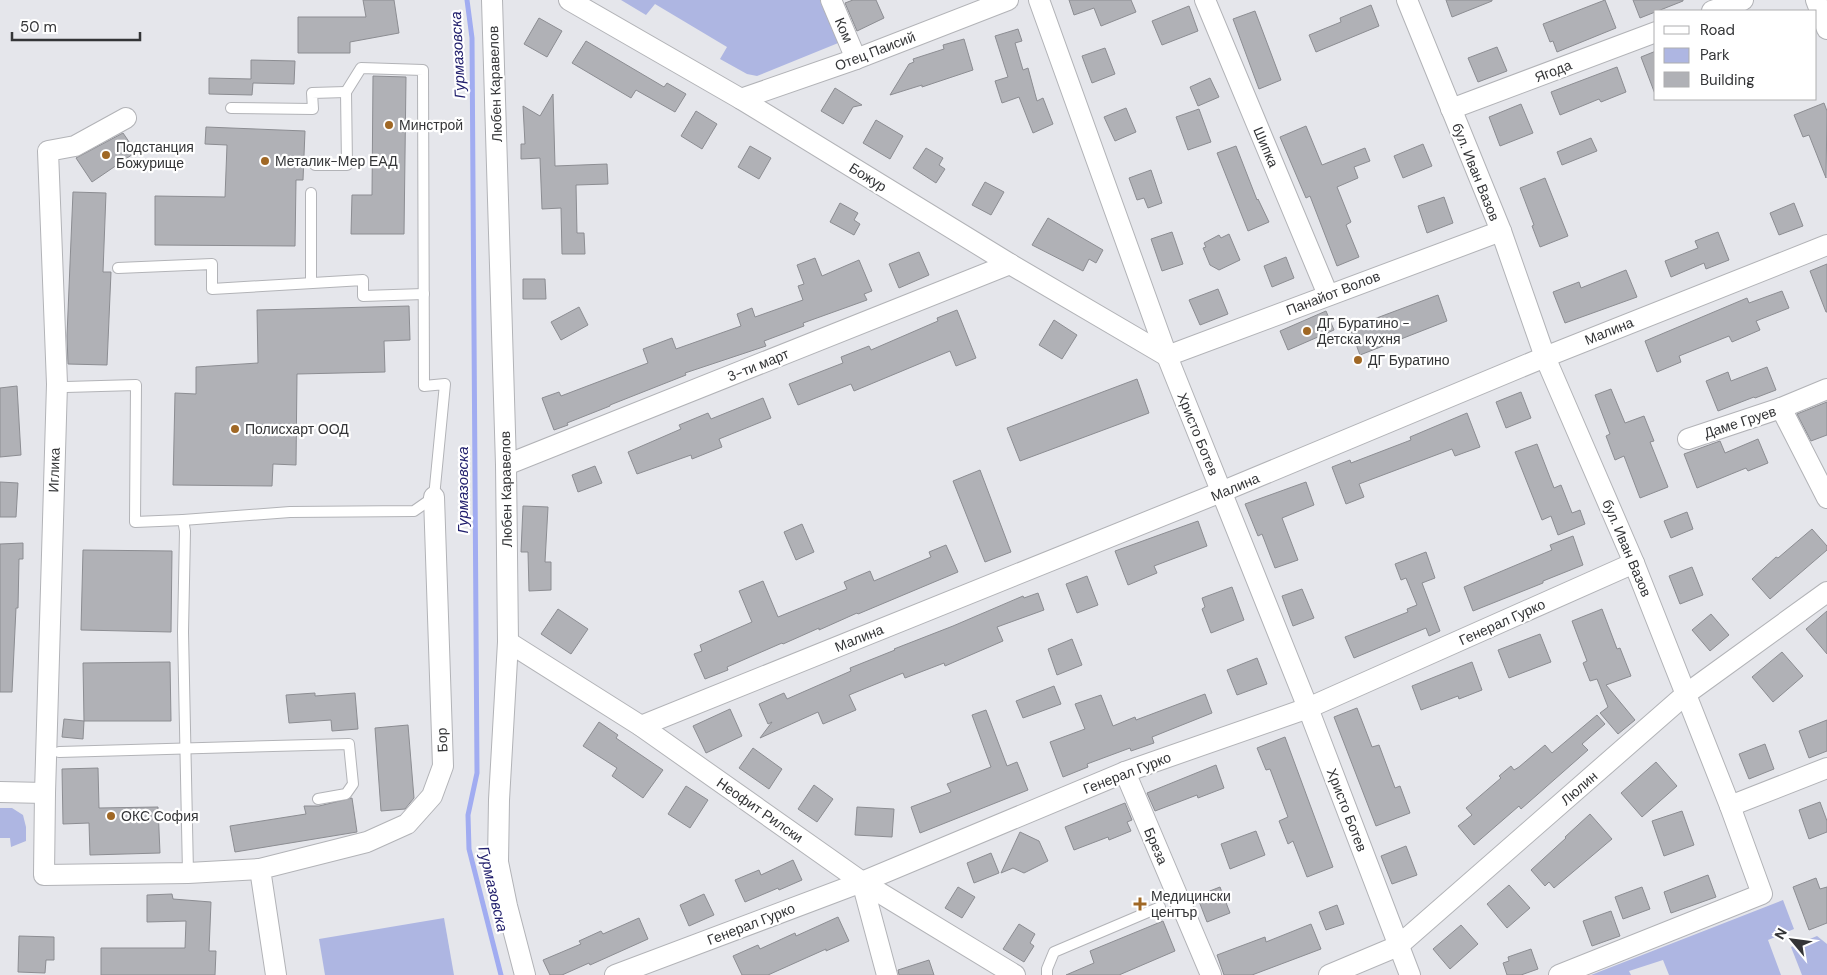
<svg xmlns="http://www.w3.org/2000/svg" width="1827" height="975" font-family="'DM Sans',sans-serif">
<rect width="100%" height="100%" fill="#e5e6eb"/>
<g fill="#aeb6e2">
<polygon points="621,0 836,0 853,37 757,76 747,74 720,59 727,47 655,4 646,15"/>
<polygon points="0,808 12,808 23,815 26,827 26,841 11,847 10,838 0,838"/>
<polygon points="1783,900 1794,929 1768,940 1781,975 1669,975 1663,960 1629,971 1631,975 1591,975"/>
<polygon points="444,918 454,975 325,975 319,939"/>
<polygon points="1817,936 1827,944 1827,975 1802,975 1791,947"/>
</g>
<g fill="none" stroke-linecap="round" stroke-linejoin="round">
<polyline stroke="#a1acf1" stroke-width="5" points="467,0 472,38 477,773 468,815 469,849 501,975"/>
</g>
<g fill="#b0b1b6" stroke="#8c8d92">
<polygon points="363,0 394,0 399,33 350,42 350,53 298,53 298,17 366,17"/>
<polygon points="853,0 876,0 884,18 857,31 845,3"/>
<polygon points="1069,0 1131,0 1136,12 1101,26 1094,8 1074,15"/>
<polygon points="1446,0 1492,0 1492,1 1452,17"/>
<polygon points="1605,0 1616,28 1557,52 1553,41 1550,42 1543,24"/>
<polygon points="1633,0 1683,0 1683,1 1640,18"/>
<polygon points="1371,5 1379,26 1316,52 1309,35 1341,22 1340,18"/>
<polygon points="1189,6 1198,31 1162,45 1152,21"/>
<polygon points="1255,11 1281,80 1259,89 1233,19"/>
<polygon points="539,18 562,31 547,57 524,44"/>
<polygon points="1018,29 1022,41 1015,43 1023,70 1028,68 1037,101 1043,98 1053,124 1033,133 1019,97 1002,103 995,81 1008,77 995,36"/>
<polygon points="964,39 973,70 922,87 922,85 890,95 909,64 914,62 913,59 944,49 943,45"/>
<polygon points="586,41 664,87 667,83 686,94 675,112 636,90 631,98 572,63"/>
<polygon points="1497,47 1507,71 1478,82 1468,58"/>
<polygon points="1105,48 1115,74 1092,83 1082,56"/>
<polygon points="1656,51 1656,93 1655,94 1641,57"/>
<polygon points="251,60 295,61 294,84 253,83 252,95 209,94 209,78 251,79"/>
<polygon points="1617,67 1626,92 1601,102 1599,99 1560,115 1551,92"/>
<polygon points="373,76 406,77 404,234 351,234 352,195 372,195"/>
<polygon points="1210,78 1219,97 1198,106 1190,87"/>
<polygon points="835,88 862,105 853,107 843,124 821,111"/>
<polygon points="553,94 555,166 607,164 608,184 576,185 577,233 584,233 585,254 562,254 561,208 542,209 540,158 521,159 521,144 525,144 523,106 540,116"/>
<polygon points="1824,103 1827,111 1826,178 1809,135 1803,137 1794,115"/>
<polygon points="1521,104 1533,133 1500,146 1489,117"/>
<polygon points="1126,108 1136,132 1115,141 1104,117"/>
<polygon points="1199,109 1211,142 1188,150 1176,117"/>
<polygon points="696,111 717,124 702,149 681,136"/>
<polygon points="876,120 903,136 890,159 863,143"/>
<polygon points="1306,126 1322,165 1365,148 1370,161 1354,167 1358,178 1337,187 1351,222 1346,225 1359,257 1337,266 1310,196 1306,198 1280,137"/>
<polygon points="206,127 305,131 303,180 296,180 295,246 155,245 155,196 225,197 227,145 205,144"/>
<polygon points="123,133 136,152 92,182 76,158"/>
<polygon points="1591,138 1597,151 1562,165 1557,152"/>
<polygon points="1423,144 1432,166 1403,178 1394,156"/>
<polygon points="750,146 771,158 759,179 738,167"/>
<polygon points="1236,146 1257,200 1258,199 1269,222 1248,231 1217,153"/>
<polygon points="926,148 943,158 939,165 945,169 936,183 913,168"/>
<polygon points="1151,170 1162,203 1148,208 1144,198 1137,200 1129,178"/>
<polygon points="1545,178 1568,236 1540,247 1532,226 1534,225 1520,188"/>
<polygon points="985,182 1004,192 991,215 972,205"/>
<polygon points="73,192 106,193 103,272 111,272 107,365 68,364 67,336"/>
<polygon points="1444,197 1453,223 1427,233 1418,206"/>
<polygon points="840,203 858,213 854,220 860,224 854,235 830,222"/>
<polygon points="1794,203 1803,226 1779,235 1770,213"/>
<polygon points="1048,218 1103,250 1096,263 1089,259 1083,271 1032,245"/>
<polygon points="1172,232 1183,264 1162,271 1151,239"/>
<polygon points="1718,232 1729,260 1706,269 1704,263 1671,277 1665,261 1698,248 1695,241"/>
<polygon points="1229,234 1240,260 1219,270 1210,265 1203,248 1206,247 1204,243 1219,235 1221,238"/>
<polygon points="919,252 929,275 899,288 889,264"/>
<polygon points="1286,257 1294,278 1272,287 1264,266"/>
<polygon points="815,258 822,276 859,260 872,291 864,294 867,300 803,323 804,326 764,341 766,346 685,373 686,375 610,405 610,406 567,423 568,425 554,430 542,398 559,392 561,396 648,363 643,349 672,338 676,349 741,326 737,314 752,308 755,317 803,300 798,286 804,284 797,265"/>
<polygon points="1827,264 1827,312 1826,312 1810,271"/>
<polygon points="1626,270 1637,297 1565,323 1553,292 1579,282 1581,288"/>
<polygon points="523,279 545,279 546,299 523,299"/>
<polygon points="1218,289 1228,314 1200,325 1189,300"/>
<polygon points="1782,291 1789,308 1756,321 1760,330 1732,342 1729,336 1679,356 1681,362 1657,372 1645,341 1747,298 1749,303"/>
<polygon points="1438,295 1447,321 1360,355 1350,328"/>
<polygon points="409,306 410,340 384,341 385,372 297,374 296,465 273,464 272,486 173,485 175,393 196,394 196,367 258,363 257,310"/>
<polygon points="579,307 588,325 561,340 551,322"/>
<polygon points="957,310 976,358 956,366 950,351 854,391 851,384 798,405 789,384 843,363 841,357 869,346 871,350 938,321 937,318"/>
<polygon points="1326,311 1334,330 1288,350 1280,331"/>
<polygon points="1054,320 1077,335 1062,359 1039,345"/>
<polygon points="1767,367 1776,390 1755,398 1754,397 1718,411 1706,381 1728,372 1731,381"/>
<polygon points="1137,379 1149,413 1020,461 1007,428"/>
<polygon points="17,386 21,455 0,457 0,388"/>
<polygon points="1611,389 1625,423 1644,416 1654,441 1650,442 1668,487 1640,498 1624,456 1615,460 1606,436 1610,434 1595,395"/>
<polygon points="1521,392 1531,418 1506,428 1496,402"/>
<polygon points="763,398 771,418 719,439 722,447 692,459 691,455 637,474 628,452 681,429 679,425 708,413 711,419"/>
<polygon points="1827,402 1827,435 1811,441 1797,414"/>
<polygon points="1467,413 1480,447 1455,456 1452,449 1359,484 1364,497 1346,504 1332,467 1350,460 1351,463 1411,440 1410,437"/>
<polygon points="1758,439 1768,463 1748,471 1746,468 1697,488 1684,454 1720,441 1725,453"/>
<polygon points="1537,444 1554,488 1561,485 1572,513 1580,510 1585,524 1558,535 1551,516 1542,520 1515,452"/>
<polygon points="595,466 602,483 578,492 572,475"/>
<polygon points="980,470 1011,552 985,562 953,481"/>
<polygon points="0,482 18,483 16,517 0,517"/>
<polygon points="1306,482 1314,505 1282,518 1298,560 1275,568 1262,534 1258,536 1245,504"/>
<polygon points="523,506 548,507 545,562 551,562 551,590 529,591 528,552 521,552"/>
<polygon points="1687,512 1693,529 1671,538 1664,521"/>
<polygon points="1198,521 1207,546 1154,566 1157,573 1128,585 1115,551"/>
<polygon points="802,524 814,552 796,560 784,532"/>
<polygon points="1812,529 1827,546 1827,550 1770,599 1752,579 1776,557 1778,558"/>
<polygon points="1573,536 1583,565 1543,581 1543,583 1473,611 1464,587 1552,550 1550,545"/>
<polygon points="23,543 23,559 19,559 18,608 16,608 12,692 0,692 0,544"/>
<polygon points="946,545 958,572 858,614 857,613 819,630 819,628 783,644 782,643 727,667 728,670 705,679 694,654 702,651 700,645 752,622 739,591 763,581 778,617 847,589 844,582 870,571 874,581 931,557 929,552"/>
<polygon points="83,550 172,551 171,632 81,630"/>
<polygon points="1426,552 1435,578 1422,583 1440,631 1429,636 1426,628 1354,658 1345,637 1408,612 1407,609 1417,605 1406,578 1401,580 1395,564"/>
<polygon points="1692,567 1703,595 1680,604 1669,576"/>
<polygon points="1087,576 1098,605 1077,613 1066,584"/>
<polygon points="1232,587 1244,620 1211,633 1202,609 1205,607 1202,598"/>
<polygon points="1302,589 1314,618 1293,626 1282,596"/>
<polygon points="1038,593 1044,610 997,627 1003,641 945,666 944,663 905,678 903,673 849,695 856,710 823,724 818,712 760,738 772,722 768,724 759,704 784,693 787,699 851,671 850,668 895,650 894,649 953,626 1023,596 1024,598"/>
<polygon points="558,609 588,629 571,654 541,634"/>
<polygon points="1602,609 1617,649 1620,648 1631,676 1606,685 1635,720 1618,734 1600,713 1608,707 1597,679 1590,681 1583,663 1587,661 1572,621"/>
<polygon points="1827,611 1827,654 1806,629"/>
<polygon points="1711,614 1729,635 1710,651 1692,630"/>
<polygon points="1540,634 1551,662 1509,678 1498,650"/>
<polygon points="1072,639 1082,665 1057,675 1048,649"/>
<polygon points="1782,652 1803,676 1773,702 1752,677"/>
<polygon points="1257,658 1267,684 1237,695 1227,670"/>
<polygon points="170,662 171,721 84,721 83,663"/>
<polygon points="1472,662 1482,690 1459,699 1458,696 1421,710 1412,686"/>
<polygon points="1054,686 1061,704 1023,718 1016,701"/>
<polygon points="315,693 315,696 355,693 358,729 332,731 331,720 289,723 286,695"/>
<polygon points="1205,694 1212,713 1152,737 1154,743 1131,751 1130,748 1087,764 1088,767 1063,777 1050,742 1085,729 1075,704 1101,695 1113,726 1135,717 1136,720"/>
<polygon points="1357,708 1372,747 1379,745 1395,788 1400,786 1410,813 1376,826 1334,717"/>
<polygon points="730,709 742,736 706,753 693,726"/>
<polygon points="986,710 1007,766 1017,762 1028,790 920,833 911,807 951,792 947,784 991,767 972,715"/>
<polygon points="1597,715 1605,724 1582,744 1588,750 1521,809 1519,806 1474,845 1458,826 1472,815 1466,808 1501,778 1499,776 1511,766 1514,770 1519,767 1545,745 1552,753"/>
<polygon points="64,719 84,721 83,739 62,737"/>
<polygon points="1827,720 1827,751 1809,758 1799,731"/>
<polygon points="599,722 618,735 616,738 663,770 643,798 612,776 617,768 583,746"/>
<polygon points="408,725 414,798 405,809 381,811 375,728"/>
<polygon points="1285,737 1333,867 1307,877 1293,841 1288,844 1279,821 1288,817 1270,769 1266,770 1257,748"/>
<polygon points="1765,744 1774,769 1749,779 1739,754"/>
<polygon points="753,748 782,769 769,789 739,768"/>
<polygon points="1656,762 1677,786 1642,817 1621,793"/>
<polygon points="1216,765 1224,788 1198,798 1197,795 1155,811 1147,793"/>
<polygon points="98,768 99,808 158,807 160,853 90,855 89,823 63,824 62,769"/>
<polygon points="814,785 833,799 817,822 798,809"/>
<polygon points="686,786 708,800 690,828 668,814"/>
<polygon points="352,798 357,832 235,852 230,826 306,814 304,806 319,806"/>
<polygon points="1820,802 1827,821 1827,832 1809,839 1799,810"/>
<polygon points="1125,803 1132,820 1127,822 1131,831 1109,840 1108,837 1074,850 1065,827"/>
<polygon points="857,807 894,809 892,837 855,835"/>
<polygon points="1682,811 1694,845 1664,856 1652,821"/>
<polygon points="1590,814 1612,839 1554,888 1549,882 1545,886 1531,870 1566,838 1565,837"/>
<polygon points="1256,831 1265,855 1230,869 1221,844"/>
<polygon points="1020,832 1039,841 1048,861 1024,873 1013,868 1001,873"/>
<polygon points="1406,846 1417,875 1392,884 1381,856"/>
<polygon points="991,853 999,873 974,883 967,863"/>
<polygon points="793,860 802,880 779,890 778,888 745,902 735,880 759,870 761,875"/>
<polygon points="1708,875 1716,897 1671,913 1664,892"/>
<polygon points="1816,878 1820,889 1827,887 1827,923 1809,930 1793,887"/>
<polygon points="1509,885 1530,908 1507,928 1487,904"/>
<polygon points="958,887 975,897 962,918 945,908"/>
<polygon points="1220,887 1230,913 1207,922 1197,896"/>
<polygon points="1642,887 1650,909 1623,919 1615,897"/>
<polygon points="172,894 173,899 211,902 209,951 216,951 215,975 101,975 101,948 185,948 186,921 147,922 147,895"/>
<polygon points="704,894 714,915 689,926 680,905"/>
<polygon points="1337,905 1344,924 1326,930 1319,912"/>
<polygon points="1611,911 1620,936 1592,946 1583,921"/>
<polygon points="838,917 849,941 826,951 826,949 768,975 742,975 733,956 758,945 760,949 795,933 796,936"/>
<polygon points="639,918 648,939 590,965 589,963 562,975 550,975 543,960 581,944 579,941 601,931 603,934"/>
<polygon points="1163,921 1175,951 1119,975 1066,975 1094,963 1090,951"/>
<polygon points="1019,924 1035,934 1030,943 1034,946 1024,962 1003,949"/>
<polygon points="1311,924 1321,949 1252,975 1224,975 1217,955 1265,937 1266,942"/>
<polygon points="1461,925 1478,944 1450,969 1433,949"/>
<polygon points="19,936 54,937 54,960 46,960 45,973 18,972"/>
<polygon points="1531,949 1538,969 1521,975 1507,975 1503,963 1509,961 1508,957"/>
<polygon points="929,960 934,975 899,975 898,970"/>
</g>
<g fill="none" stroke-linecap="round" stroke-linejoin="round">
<g stroke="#b2b3b7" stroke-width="12">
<g id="lane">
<polyline points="231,108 313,109 312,93 346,92"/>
<polyline points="311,193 311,283"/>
<polyline points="118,268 212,264 212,289 363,280 363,296 424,294"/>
<polyline points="57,384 66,387 136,385 135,522 183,520 185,531 183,632 188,873"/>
<polyline points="183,520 290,512 414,511 434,497 445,384 424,386 423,70 361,68 346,92 347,165 315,165"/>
<polyline points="59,752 349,744 353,784 346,794 318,799"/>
<polyline points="1047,975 1047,969 1054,952 1160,907"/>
</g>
</g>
<g stroke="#b2b3b7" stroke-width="22">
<g id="street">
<polyline points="492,0 506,465 508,642 499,800 498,862 507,906 525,975"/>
<polyline points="569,0 741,99 1010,264 1167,356 1501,231"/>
<polyline points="831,0 856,59"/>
<polyline points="1039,0 1167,356 1308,708 1410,975"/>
<polyline points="1205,0 1328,295"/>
<polyline points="1407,0 1501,231 1545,357 1634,563 1730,806 1762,894 1559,975"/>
<polyline points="1816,0 1827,29"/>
<polyline points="1712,11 1743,0"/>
<polyline points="741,99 856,59 1008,0"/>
<polyline points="1451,109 1656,32"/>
<polyline points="126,118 75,146 48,151 57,384 45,793 44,875 188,873 260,869"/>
<polyline points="1781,408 1827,389"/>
<polyline points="1688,439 1781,408 1827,498"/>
<polyline points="506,465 1010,264"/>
<polyline points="508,642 641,726 862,882 1015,975"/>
<polyline points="641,726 1221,492 1545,357 1827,245"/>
<polyline points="1125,772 1211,975"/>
<polyline points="0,792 45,793"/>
<polyline points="1730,806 1827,768"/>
<polyline points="862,882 887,975"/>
<polyline points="276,975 260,869 367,842 407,824 432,796 443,766 434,497"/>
<polyline points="615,975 862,882 1125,772 1308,708 1634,563"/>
<polyline points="1329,975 1398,946 1686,694 1827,592"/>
</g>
</g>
<use href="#lane" stroke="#fff" stroke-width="10"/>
<use href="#street" stroke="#fff" stroke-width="20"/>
</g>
<g fill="#a06825" stroke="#fff" stroke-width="2">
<circle cx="389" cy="125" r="5"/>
<circle cx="106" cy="155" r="5"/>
<circle cx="265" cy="161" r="5"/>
<circle cx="1307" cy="331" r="5"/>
<circle cx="1358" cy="360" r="5"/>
<circle cx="235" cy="429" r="5"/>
<circle cx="111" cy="816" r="5"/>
<path d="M1137.5 896.5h5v5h5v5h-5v5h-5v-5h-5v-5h5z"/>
</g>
<g text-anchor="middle" stroke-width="4.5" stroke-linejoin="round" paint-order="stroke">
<g font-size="14" fill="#343537" stroke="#fff">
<text transform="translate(844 30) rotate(67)" y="5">Ком</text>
<text transform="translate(875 51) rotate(-21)" y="5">Отец Паисий</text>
<text transform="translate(1553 71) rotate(-21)" y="5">Ягода</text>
<text transform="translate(495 84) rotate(-92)" y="5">Любен Каравелов</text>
<text transform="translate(1266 147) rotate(67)" y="5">Шипка</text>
<text transform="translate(1476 172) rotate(68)" y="5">бул. Иван Вазов</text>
<text transform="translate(868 177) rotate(32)" y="5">Божур</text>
<text transform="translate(1333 293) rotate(-21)" y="5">Панайот Волов</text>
<text transform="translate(1609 331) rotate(-22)" y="5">Малина</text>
<text transform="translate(758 365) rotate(-22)" y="5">3-ти март</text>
<text transform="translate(1740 422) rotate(-18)" y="5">Даме Груев</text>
<text transform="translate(1198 434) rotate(68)" y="5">Христо Ботев</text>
<text transform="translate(54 470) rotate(-88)" y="5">Иглика</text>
<text transform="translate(1235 487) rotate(-23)" y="5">Малина</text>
<text transform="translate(506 489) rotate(-91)" y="5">Любен Каравелов</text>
<text transform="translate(1627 548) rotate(67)" y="5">бул. Иван Вазов</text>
<text transform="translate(1502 622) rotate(-24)" y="5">Генерал Гурко</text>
<text transform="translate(859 638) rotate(-22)" y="5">Малина</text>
<text transform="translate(442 740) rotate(-92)" y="5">Бор</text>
<text transform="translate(1127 773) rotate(-21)" y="5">Генерал Гурко</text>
<text transform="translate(1579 788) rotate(-41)" y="5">Люлин</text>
<text transform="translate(760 810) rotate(35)" y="5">Неофит Рилски</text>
<text transform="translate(1347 810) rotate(69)" y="5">Христо Ботев</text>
<text transform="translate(1156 846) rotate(67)" y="5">Бреза</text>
<text transform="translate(751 924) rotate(-21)" y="5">Генерал Гурко</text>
</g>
<g font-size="14" fill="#343537" stroke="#fff" text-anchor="start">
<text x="399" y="130">Минстрой</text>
<text x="116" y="152">Подстанция<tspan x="116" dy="16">Божурище</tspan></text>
<text x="275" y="166">Металик-Мер ЕАД</text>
<text x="1317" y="328">ДГ Буратино -<tspan x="1317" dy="16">Детска кухня</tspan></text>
<text x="1368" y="365">ДГ Буратино</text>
<text x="245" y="434">Полисхарт ООД</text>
<text x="121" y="821">ОКС София</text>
<text x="1151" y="901">Медицински<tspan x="1151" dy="16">център</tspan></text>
</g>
<g font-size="15" font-style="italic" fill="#23216e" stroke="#fff">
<text transform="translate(458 55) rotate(-93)" y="5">Гурмазовска</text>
<text transform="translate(463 490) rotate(-90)" y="5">Гурмазовска</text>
<text transform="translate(493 889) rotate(77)" y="5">Гурмазовска</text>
</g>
</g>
<rect x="1654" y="10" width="162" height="90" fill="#ffffff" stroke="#aeaeaf"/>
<rect x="1664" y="26" width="25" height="8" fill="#ffffff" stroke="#aeaeaf"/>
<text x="1700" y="35" font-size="15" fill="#343537">Road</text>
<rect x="1664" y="48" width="25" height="15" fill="#aeb6e2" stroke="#aeaeaf"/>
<text x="1700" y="60" font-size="15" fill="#343537">Park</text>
<rect x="1664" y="72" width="25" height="15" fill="#b0b1b6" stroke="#aeaeaf"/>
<text x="1700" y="85" font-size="15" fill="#343537">Building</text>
<g transform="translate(1792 940) rotate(299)" stroke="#ffffff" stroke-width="4" paint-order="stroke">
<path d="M0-4L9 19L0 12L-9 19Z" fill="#343537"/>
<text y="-8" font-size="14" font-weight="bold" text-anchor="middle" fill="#343537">N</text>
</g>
<path d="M12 32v8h128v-8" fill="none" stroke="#343537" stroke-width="2.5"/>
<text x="20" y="32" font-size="15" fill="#343537" stroke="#ffffff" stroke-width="4" paint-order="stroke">50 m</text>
</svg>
